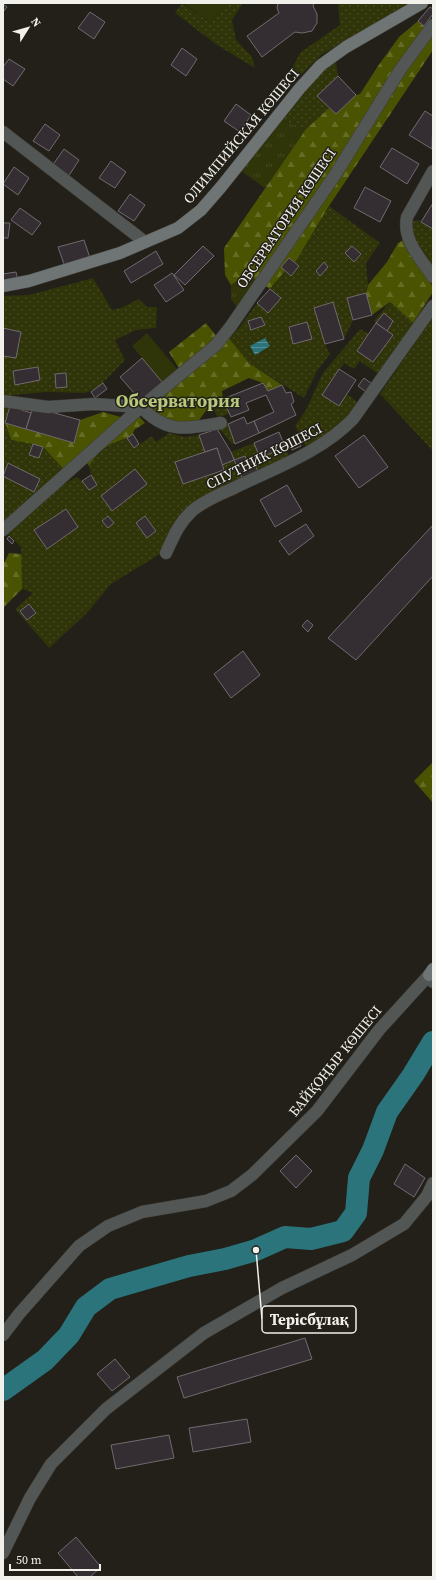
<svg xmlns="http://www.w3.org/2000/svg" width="436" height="1580" font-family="'Source Serif 4',serif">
<defs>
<pattern id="grass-tufts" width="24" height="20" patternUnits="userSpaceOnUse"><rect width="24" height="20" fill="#2f3409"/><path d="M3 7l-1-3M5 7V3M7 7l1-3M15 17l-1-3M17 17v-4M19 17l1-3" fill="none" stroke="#434821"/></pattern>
<pattern id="forest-firs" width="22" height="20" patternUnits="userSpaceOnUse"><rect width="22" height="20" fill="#4a5301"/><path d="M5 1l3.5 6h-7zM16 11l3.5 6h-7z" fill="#656c26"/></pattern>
<pattern id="garden-dots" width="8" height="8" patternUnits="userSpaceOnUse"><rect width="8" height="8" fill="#2f3409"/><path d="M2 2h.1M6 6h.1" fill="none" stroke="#434821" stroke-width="1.8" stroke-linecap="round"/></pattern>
<pattern id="water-rules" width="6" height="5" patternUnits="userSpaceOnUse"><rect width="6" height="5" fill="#2b747b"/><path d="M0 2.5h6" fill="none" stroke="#558f94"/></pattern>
</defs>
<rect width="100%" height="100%" fill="#222019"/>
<g fill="url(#grass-tufts)">
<polygon points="282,120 306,129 265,188 241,171"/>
<polygon points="247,274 257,280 239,310 231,299 231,285"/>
</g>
<g fill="url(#forest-firs)">
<polygon points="418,21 431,33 433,29 433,50 329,206 295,263 289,258 281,267 285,271 270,289 247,274 231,285 225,275 224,248 306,129 329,108 336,114 356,95 360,94 378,66 399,37"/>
<polygon points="405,239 433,287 433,292 413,323 390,302 372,315 366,293 368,285 387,262 398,243"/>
<polygon points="206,323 217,337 180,370 169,352"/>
<polygon points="229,338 249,363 282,385 268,391 263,383 249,378 222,391 223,399 211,404 193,428 166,420 145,407"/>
<polygon points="103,412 124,418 64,470 43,447 11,440 5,423 74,443 80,420"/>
<polygon points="138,415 145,423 134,430 133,434 127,438 111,444 100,451 89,466 87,463 97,450"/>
<polygon points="9,553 22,554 22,589 3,608 3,565"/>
<polygon points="433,762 433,803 414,781"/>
</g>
<g fill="url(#garden-dots)" fill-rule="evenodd">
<polygon points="182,3 211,23 225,3 243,3 232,20 236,40 252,57 255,68 217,45 175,13"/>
<polygon points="338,3 411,3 382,24 354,35 321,55 298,78 293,66 301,52 340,25"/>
<polygon points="336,62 338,76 318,96 329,108 306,129 282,120 319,73"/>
<path d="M 329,206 L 380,243 L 366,263 L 368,285 L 366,293 L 347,298 L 353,320 L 344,339 L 333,302 L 314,308 L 325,344 L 330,354 L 317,371 L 304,398 L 249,363 L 229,338 L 239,328 L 257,303 L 268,313 L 280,299 L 270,289 L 285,271 L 291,276 L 299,266 L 295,263 ZM 307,322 L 312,339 L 293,344 L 289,327 Z"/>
<polygon points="418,220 433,229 433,277 405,224"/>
<path d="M 93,278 L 112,310 L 123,307 L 139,299 L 147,307 L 157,307 L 156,328 L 136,330 L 115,340 L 125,360 C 113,371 101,389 85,393 L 46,392 L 3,396 L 3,296 L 29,295 Z"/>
<polygon points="390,302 413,323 412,332 381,376 360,361 354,369 344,363 322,395 339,406 347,394 360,404 351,417 307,449 295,426 306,410 323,373 360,329 369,334 357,351 373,362 393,335 387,331 393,321 384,314 376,323 374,321"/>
<polygon points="433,316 433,451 380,394"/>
<polygon points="223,399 230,413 218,418 211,404"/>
<polygon points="3,406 10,406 5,423 11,440 33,444 29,455 39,458 43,447 64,470 3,526"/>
<polygon points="221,423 228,424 235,444 232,444 218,427"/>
<path d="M 169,433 L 184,437 L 199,435 L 205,452 L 175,462 L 183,484 L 224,471 L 222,465 L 234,460 L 231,452 L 254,443 L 260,458 L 285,447 L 290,458 L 259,474 L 253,460 L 247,463 L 244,456 L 234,460 L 243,480 L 182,514 L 173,525 L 165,546 L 160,554 L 111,584 L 86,614 L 49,648 L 15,609 L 33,593 L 22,589 L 21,547 L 7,533 L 58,488 L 76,477 L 82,481 L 89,490 L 97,485 L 91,475 L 89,466 C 102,448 107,445 127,438 L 134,448 L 152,436 L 156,442 ZM 135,469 L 147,484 L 112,511 L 101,496 ZM 66,509 L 78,527 L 47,548 L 34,531 ZM 145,516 L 156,531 L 147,538 L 136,523 Z"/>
</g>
<g fill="#2f3409">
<polygon points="183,3 225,3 211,23"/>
<polygon points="147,333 177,369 162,382 132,346"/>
</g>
<polygon fill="url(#water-rules)" points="265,338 270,346 255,355 250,346"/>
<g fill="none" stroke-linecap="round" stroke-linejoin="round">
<polyline stroke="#2b747b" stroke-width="22" points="3,1390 45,1360 69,1335 86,1307 110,1289 189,1266 225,1259 256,1250 285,1237 311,1239 343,1231 356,1213 359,1178 373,1150 387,1112 413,1075 433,1042"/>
</g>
<g fill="#342e33" stroke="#716a70">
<polygon points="278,3 314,3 313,6 317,14 317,23 312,31 302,33 295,32 262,57 247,36 279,13 277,8"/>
<polygon points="3,4 7,7 3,12"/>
<polygon points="430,7 433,9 433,14 424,26 418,21"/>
<polygon points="90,12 105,22 94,39 78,28"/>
<polygon points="182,48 197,59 186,76 171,65"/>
<polygon points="9,59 25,69 13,86 3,79 3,67"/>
<polygon points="338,76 356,95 336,114 317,96"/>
<polygon points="236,104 251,115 240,132 224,121"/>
<polygon points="425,111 433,116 432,149 409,135"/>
<polygon points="45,124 60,135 49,151 33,141"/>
<polygon points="392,148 419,164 407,184 380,167"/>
<polygon points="64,149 79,160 68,177 52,166"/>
<polygon points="111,161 126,172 115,188 99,178"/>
<polygon points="14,167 29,178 18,195 3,184"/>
<polygon points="365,187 391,201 380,222 354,208"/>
<polygon points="130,194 145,205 134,221 118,211"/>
<polygon points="433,203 433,229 421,222"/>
<polygon points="20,208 41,223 32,235 11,220"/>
<polygon points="3,223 10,223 8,238 3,238"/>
<polygon points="84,240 90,258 65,267 58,247"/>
<polygon points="203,246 214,256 185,285 174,275"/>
<polygon points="352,246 361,254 354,262 345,253"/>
<polygon points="156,251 163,264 131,283 124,271"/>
<polygon points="289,258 299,266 291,276 281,267"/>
<polygon points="324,262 328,267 320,276 316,271"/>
<polygon points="16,272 18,281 3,284 3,274"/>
<polygon points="172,273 184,290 166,302 154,285"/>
<polygon points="270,289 281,298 268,313 257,303"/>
<polygon points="366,293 372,315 353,320 347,298"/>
<polygon points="333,302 344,339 325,344 314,308"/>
<polygon points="384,313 393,321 387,331 376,323"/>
<polygon points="261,317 265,325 251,330 248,321"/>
<polygon points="307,322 312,339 293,344 289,327"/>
<polygon points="376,323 393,335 373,362 357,351"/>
<polygon points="3,328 21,332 16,358 3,356"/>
<polygon points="142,358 162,382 141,401 120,377"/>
<polygon points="38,367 40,380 15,385 13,371"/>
<polygon points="339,369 356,380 339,406 322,395"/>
<polygon points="66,373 67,387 56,388 55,374"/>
<polygon points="364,378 372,384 366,392 358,386"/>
<polygon points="103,383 107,389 95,398 91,392"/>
<polygon points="263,383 268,391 282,385 286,393 291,392 294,402 291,404 296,415 259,433 254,421 274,412 266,395 246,403 249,410 231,417 223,399"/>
<polygon points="10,406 31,413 26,429 5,423"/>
<polygon points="33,407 80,420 74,443 26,429"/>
<polygon points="244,417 247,424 254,421 259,433 235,444 228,424"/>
<polygon points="217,429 231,452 234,460 222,465 217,448 205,452 199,435"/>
<polygon points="279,432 285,447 260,458 254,443"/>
<polygon points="133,434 139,444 134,448 127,438"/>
<polygon points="296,434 301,446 292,450 287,439"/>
<polygon points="364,435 388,467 359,488 335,456"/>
<polygon points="33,444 43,447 39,458 29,455"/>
<polygon points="217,448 224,470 183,484 175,462"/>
<polygon points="245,456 247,463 253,460 259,474 243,480 234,460"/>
<polygon points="8,463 40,479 34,492 3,476"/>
<polygon points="135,469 147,484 112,511 101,496"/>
<polygon points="91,475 97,485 89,490 82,481"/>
<polygon points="287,485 302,511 275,527 260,500"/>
<polygon points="66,509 78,527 47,549 34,530"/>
<polygon points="108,516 114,523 108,528 102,521"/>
<polygon points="145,516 156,531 147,538 136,523"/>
<polygon points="306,524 314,536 289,555 279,541"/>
<polygon points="433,525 433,576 356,660 328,638"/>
<polygon points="9,536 14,541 12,544 7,539"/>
<polygon points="29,604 36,613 27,620 20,611"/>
<polygon points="307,620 313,625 308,632 302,626"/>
<polygon points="243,651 260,675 231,698 214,674"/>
<polygon points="296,1155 312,1171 296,1188 280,1171"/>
<polygon points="405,1164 425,1178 414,1197 394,1184"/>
<polygon points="305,1338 312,1359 184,1398 177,1377"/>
<polygon points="115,1359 130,1377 112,1391 97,1374"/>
<polygon points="247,1419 251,1442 193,1452 189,1428"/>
<polygon points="169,1435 174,1458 116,1469 111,1445"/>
<polygon points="76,1537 101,1567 90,1577 78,1577 58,1553"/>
</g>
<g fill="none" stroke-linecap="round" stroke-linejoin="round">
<g stroke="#3f3d36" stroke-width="13">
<g id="street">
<polyline points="3,132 145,242"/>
<path d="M 433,171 L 407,217 C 402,240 421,259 433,277"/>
<path d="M 3,401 L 48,407 L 94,404 L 141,407 C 168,435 187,428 221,423"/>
<polyline points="3,530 141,407 216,345 231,326 335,175 400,70 433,25"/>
<path d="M 166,553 C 173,538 178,524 191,512 C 201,502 221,494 234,488 C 275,468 321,452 353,419 L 433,306"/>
<polyline points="3,1335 19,1314 79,1246 108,1226 142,1212 206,1201 231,1191 252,1175 317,1111 379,1030 429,975 433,982"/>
<polyline points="3,1553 30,1498 51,1464 106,1409 204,1333 282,1288 352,1255 404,1224 427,1196 433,1183"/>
</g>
</g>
<g stroke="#3f3d36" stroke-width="13">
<g id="secondary">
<polyline points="3,286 29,281 120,253 178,228 201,210 221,187 300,88 321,65 346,47 422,3"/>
<polyline points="429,975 433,969"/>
</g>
</g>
<use href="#street" stroke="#525655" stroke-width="12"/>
<use href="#secondary" stroke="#6e7574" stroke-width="12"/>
</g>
<g text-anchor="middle" stroke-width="3" stroke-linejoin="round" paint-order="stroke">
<g font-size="14" fill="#f1f0eb" stroke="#222019">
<text transform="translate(241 136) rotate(-50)" y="5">ОЛИМПИЙСКАЯ КӨШЕСІ</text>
<text transform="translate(286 218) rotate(-56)" y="5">ОБСЕРВАТОРИЯ КӨШЕСІ</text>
<text transform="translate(264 456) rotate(-27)" y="5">СПУТНИК КӨШЕСІ</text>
<text transform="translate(335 1061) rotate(-51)" y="5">БАЙҚОҢЫР КӨШЕСІ</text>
</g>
<g font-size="18" font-weight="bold" fill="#b8c87d" stroke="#222019">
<text x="178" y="407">Обсерватория</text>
</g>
</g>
<path fill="none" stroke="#f1f0eb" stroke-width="1.5" d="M256 1250L262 1319"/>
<circle fill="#f1f0eb" stroke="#222019" stroke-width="1.5" cx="256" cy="1250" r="4"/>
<rect fill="#222019" stroke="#f1f0eb" stroke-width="1.5" x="262" y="1306" width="94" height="27" rx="4"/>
<g font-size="15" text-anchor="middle" font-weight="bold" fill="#f1f0eb">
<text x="309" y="1325">Терісбұлақ</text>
</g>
<rect width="436" height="1580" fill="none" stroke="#f1f0eb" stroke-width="8"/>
<g transform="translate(28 28) rotate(53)" stroke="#222019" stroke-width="3" paint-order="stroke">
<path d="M0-3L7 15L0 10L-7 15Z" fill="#f1f0eb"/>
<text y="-6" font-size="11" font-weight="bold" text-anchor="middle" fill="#f1f0eb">N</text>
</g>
<path d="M10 1564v6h90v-6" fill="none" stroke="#f1f0eb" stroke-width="2"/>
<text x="16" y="1564" font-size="12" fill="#f1f0eb" stroke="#222019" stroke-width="3" paint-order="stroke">50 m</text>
</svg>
